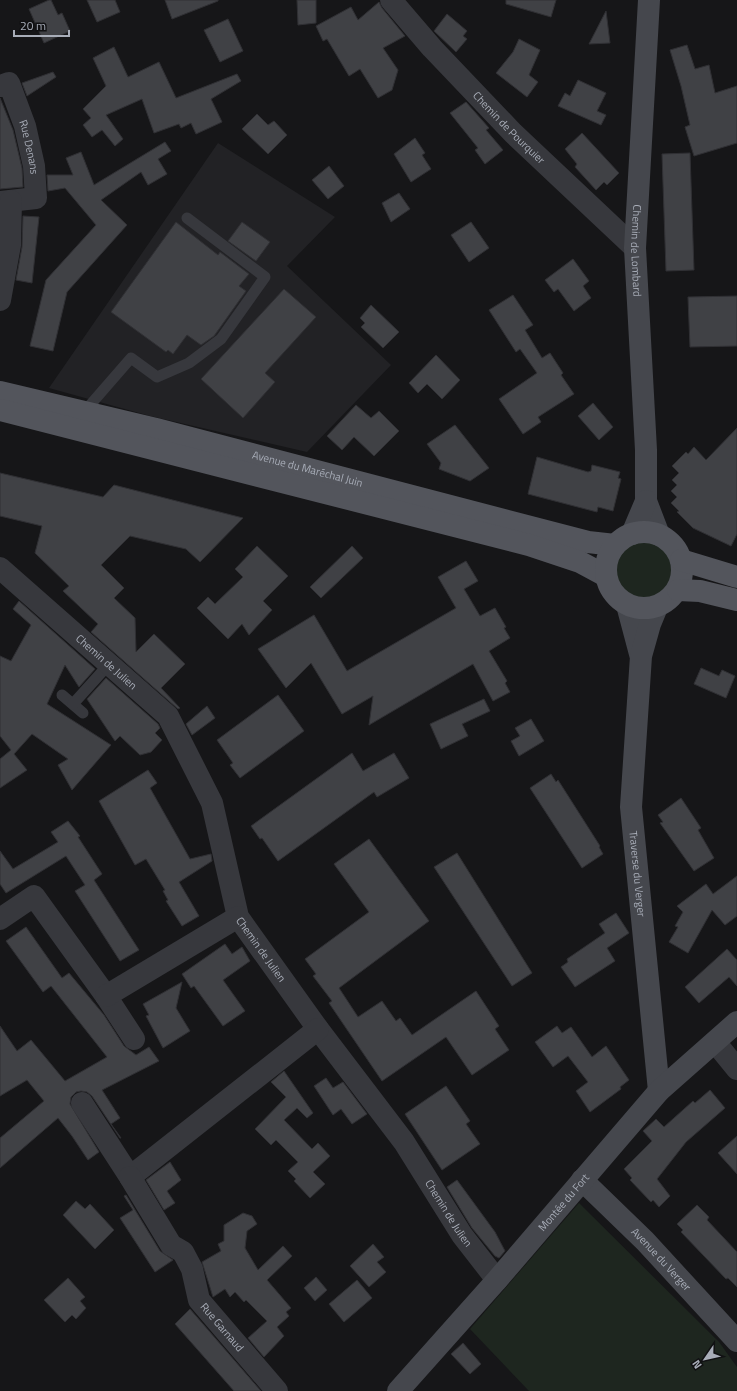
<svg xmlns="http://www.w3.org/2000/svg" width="737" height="1391" font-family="'Titillium Web',sans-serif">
<rect width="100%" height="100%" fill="#161618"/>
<polygon fill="#222225" points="218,143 335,217 287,266 391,365 307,452 150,416 49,388"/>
<g fill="#1e261f">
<circle cx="644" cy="571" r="38"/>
<polygon points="579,1203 719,1342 737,1367 737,1391 529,1391 470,1329"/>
</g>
<g fill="#404145" stroke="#303034">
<polygon points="49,0 51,0 58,15 62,13 70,31 44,43 29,9"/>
<polygon points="87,0 115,0 120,12 97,22"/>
<polygon points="165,0 218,0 218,1 172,19"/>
<polygon points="297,0 316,0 316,23 298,25"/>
<polygon points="506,0 556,0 551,17 506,4"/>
<polygon points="379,2 382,8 405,36 383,48 398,70 392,90 378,98 360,69 349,76 327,39 323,41 316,26 351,7 358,20"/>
<polygon points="606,11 610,43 589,44"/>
<polygon points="447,14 467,31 463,36 467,39 456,52 434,31"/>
<polygon points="228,19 243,51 220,62 204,30"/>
<polygon points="519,39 540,50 529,75 538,82 527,97 496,73 513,52"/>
<polygon points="687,45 695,69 709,65 715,93 737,86 737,143 694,156 685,127 690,125 681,86 670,50"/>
<polygon points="114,47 128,77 159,62 176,98 237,74 241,81 211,99 222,122 196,134 191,123 181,128 179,124 154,133 142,99 106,115 123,139 115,146 102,130 92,137 83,125 91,118 83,109 106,86 93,58"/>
<polygon points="53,72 56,77 27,96 22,83"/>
<polygon points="578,80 606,93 597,111 606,115 601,125 558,106 565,93 570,96"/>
<polygon points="0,98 13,130 22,168 23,187 0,189"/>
<polygon points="466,102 489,128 486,130 503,150 485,164 475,150 478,148 450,113"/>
<polygon points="257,114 268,125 274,121 287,135 268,154 242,129"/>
<polygon points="582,133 619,173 607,185 604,182 596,190 575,167 577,164 565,149"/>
<polygon points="415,138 425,153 422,155 431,169 411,182 394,154"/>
<polygon points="165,142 171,151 158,159 167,174 148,185 141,172 101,200 127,225 67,292 53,351 30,346 46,280 96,225 65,188 48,191 47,175 73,175 66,158 81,152 94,185"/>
<polygon points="690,153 694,270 666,271 662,154"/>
<polygon points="329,166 344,186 328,199 312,180"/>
<polygon points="399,193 410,209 391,222 382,203"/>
<polygon points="23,216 39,217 32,283 16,280 22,247"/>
<polygon points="176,222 218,255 220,252 249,274 239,286 246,291 214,336 201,345 187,335 173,354 168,350 166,352 111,312"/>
<polygon points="242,222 270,242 256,261 228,241"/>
<polygon points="471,222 489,248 469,262 451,235"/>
<polygon points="573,259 589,281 583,286 591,298 574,311 558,289 554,292 545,280"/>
<polygon points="284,289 316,317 265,373 275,382 243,418 201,379"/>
<polygon points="513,295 533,325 525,330 542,358 550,353 563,373 561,375 574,394 538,417 541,422 523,434 499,399 537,373 520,349 516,352 489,310"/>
<polygon points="737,296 737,346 690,347 688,297"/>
<polygon points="371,305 399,332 383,348 361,327 365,323 360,318"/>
<polygon points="436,355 460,380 442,399 427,384 418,393 409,383"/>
<polygon points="593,403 613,427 599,440 578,416"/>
<polygon points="356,405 371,418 379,411 399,431 374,456 354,437 342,450 327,436"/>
<polygon points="455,425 489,468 470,481 439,469 441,463 427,444"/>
<polygon points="737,428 737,534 731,546 693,528 677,512 679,511 671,503 677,497 671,491 677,485 672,480 679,473 672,466 686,452 688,454 694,447 706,460"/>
<polygon points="537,457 588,472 591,471 592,465 620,472 618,478 621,479 613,511 598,507 597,512 528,494"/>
<polygon points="0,473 103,497 114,485 243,518 200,562 186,549 130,536 101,565 124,588 114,598 135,618 136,652 154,634 185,664 161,688 180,708 178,709 91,632 98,624 63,591 69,586 35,553 42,526 0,516"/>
<polygon points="257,546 288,576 263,601 272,610 249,635 242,624 228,639 197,608 208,597 215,604 243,577 235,569"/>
<polygon points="352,546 363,558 321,598 310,587"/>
<polygon points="466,561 478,581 464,589 480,616 495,608 506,627 504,628 510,638 489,651 507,681 505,683 510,692 493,701 473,664 369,725 373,696 342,714 311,663 286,688 258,649 314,615 347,671 456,608 438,577"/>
<polygon points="19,601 95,669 79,687 65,665 47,704 111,745 72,790 58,765 68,759 32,734 14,754 27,770 0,788 0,759 11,750 0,736 0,656 11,661 31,625 13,609"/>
<polygon points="701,668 719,676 722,670 735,676 726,698 694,684"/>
<polygon points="106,678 158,724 160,728 155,733 162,740 151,752 140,755 120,736 115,741 87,699"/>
<polygon points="278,695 304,731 240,778 230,765 233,763 217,740"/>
<polygon points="484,699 490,711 462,724 468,736 441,749 430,724"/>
<polygon points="207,706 215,718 192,735 186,724"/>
<polygon points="531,719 544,741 519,756 511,741 520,736 515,728"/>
<polygon points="352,753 363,771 394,753 409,778 377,797 374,792 278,861 262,838 260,839 251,826"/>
<polygon points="148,770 157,783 150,788 190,859 211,854 212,861 179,882 199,916 182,926 166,901 168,900 163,891 165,890 146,859 135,865 99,801"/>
<polygon points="551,774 556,782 558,780 600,846 599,847 603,854 582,868 530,788"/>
<polygon points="681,798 701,828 698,830 714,858 694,871 660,823 663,822 658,815"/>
<polygon points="68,821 80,836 78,837 102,874 94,880 139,950 120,961 75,891 85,885 66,856 6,893 0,884 0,851 13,869 58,842 51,832"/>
<polygon points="369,839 429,921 339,988 358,1017 382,1001 396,1021 400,1018 412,1035 476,991 499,1026 495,1029 509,1050 472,1075 446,1037 382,1081 329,1003 332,1001 313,976 316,974 305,959 369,912 334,864"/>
<polygon points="457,853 532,973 512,986 434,867"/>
<polygon points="737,876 737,916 725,925 712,910 688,953 669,942 678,927 675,926 683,912 677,906 706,884 713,894"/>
<polygon points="616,913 629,933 607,948 615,961 575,987 561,967 568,962 567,959 605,933 599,924"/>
<polygon points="26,927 62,978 69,973 104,1015 124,1046 136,1055 149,1047 159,1061 102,1090 120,1118 111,1124 121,1138 120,1138 92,1096 87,1092 81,1091 76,1092 71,1097 70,1104 99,1152 88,1160 72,1136 58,1118 0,1168 0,1138 44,1101 27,1080 0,1096 0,1026 17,1051 31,1040 65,1081 107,1057 51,986 43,992 6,941"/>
<polygon points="225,944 232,954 242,947 250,961 223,980 245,1011 223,1026 194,986 191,988 182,974"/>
<polygon points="727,949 737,960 737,986 729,977 699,1003 685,987"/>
<polygon points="182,982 176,1008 190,1031 163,1048 146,1016 149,1015 143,1004"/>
<polygon points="557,1026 562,1033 571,1027 592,1057 606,1046 629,1080 620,1087 621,1089 590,1112 576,1091 588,1082 568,1056 553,1067 535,1042"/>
<polygon points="284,1071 313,1113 307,1118 297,1108 284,1120 312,1149 318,1143 330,1156 313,1172 325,1184 310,1198 294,1181 296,1179 288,1171 298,1162 276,1140 271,1145 255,1129 286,1097 271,1082"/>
<polygon points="326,1078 333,1088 343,1082 367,1114 352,1124 341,1109 333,1115 314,1086"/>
<polygon points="446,1086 470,1121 466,1124 480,1144 442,1170 405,1114"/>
<polygon points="710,1090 725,1108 686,1142 657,1179 670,1196 659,1207 653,1200 651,1202 630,1180 632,1178 624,1169 652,1141 643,1131 656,1119 664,1127 693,1101 695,1103"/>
<polygon points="737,1136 737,1174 718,1153"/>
<polygon points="170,1162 181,1180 167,1191 175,1203 164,1210 146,1180"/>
<polygon points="457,1180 495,1232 505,1251 499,1258 495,1256 472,1228 447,1187"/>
<polygon points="126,1195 160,1251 173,1260 155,1272 120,1218 133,1210 124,1196"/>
<polygon points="76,1201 85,1209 90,1204 114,1230 95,1249 63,1215"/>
<polygon points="697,1205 709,1217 707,1220 737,1252 737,1287 728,1278 726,1279 681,1232 683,1230 677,1224"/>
<polygon points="243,1213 252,1216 257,1224 247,1231 245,1248 258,1270 283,1246 292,1256 267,1280 291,1308 286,1312 289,1316 277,1327 284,1336 264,1357 248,1338 267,1321 246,1300 244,1302 235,1292 230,1297 225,1289 213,1297 202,1262 221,1251 218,1244 224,1241 224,1225"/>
<polygon points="373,1244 384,1257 377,1262 386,1272 369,1287 350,1266"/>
<polygon points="316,1277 327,1290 315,1301 304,1288"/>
<polygon points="68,1278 85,1297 80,1301 86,1308 76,1319 72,1315 65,1322 44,1300"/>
<polygon points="357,1280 372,1298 344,1322 329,1304"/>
<polygon points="190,1309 261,1391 234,1391 175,1324"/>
<polygon points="463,1343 481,1364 470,1374 451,1354"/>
</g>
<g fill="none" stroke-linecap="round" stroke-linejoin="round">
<g stroke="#37383d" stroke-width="11">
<polyline points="84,412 131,358 157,377 189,363 221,339 265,277 187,218"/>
<polyline points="62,695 83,713"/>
<polyline points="73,704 110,663"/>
</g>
<g stroke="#37383d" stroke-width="22">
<path id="s1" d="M 391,0 L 432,48 L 513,133 L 635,248"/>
<path id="s2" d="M 0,86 L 9,83 L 25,126 L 34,166 L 36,198 L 0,202"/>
<polyline points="0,300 10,245 11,201"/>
<path id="s3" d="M 0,568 L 168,716 L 212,803 L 238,917 L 318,1029 L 404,1142 L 462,1235 L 497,1280"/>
<polyline points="0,919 34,896 106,996 134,1039"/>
<polyline points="106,996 238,917"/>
<polyline points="715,1042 737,1069"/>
<polyline points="82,1103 130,1177 318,1029"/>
<path id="s4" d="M 130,1177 L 171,1245 L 183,1252 L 192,1269 L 199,1300 L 277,1391"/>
</g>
<g stroke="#45474d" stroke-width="22">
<path id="s5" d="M 649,0 L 635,248 L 646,450 L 646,501 L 659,535"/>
<polyline points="632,534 646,501"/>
<polyline points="627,605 640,654"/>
<path id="s6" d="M 657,607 L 650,624 L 641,656 L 631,807 L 659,1091"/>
<path id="s7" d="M 582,1180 L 645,1241 L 737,1341"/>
<path id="s8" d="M 398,1391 L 497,1280 L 659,1091 L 737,1022"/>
</g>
<g stroke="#53555c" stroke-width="22">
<path id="s9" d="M 0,392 L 156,429 L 588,542 L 615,545"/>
<polyline points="0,410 529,545 580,562 606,576"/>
<circle cx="644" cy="570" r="38"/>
<polyline points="681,560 737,577"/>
<polyline points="678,590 700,591 737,600"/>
</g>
</g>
<g text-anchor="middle" stroke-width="4" stroke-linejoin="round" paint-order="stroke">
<g font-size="11" fill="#a8adb8" stroke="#111113">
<text dy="4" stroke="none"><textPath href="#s1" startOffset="174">Chemin de Pourquier</textPath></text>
<text dy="4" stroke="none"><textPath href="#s2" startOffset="77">Rue Denans</textPath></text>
<text dy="4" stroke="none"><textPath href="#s5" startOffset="251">Chemin de Lombard</textPath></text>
<text dy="4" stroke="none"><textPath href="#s9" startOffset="317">Avenue du Maréchal Juin</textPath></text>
<text dy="4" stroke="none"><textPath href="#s3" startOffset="142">Chemin de Julien</textPath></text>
<text dy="4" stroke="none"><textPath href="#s6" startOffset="270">Traverse du Verger</textPath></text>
<text dy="4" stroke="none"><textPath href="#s3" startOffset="478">Chemin de Julien</textPath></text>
<text dy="4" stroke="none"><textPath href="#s8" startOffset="251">Montée du Fort</textPath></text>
<text dy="4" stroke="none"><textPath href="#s3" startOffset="802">Chemin de Julien</textPath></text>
<text dy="4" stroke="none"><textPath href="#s7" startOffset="112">Avenue du Verger</textPath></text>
<text dy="4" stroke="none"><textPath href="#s4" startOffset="180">Rue Garnaud</textPath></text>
</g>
</g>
<g transform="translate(705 1359) rotate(236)" stroke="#111113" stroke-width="3" paint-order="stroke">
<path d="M0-3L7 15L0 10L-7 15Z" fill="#a8adb8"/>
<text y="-6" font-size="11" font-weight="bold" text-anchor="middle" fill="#a8adb8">N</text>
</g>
<path d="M14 30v6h55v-6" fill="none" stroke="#a8adb8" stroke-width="2"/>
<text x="20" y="30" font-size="12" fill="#a8adb8" stroke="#111113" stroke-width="3" paint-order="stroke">20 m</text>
</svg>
